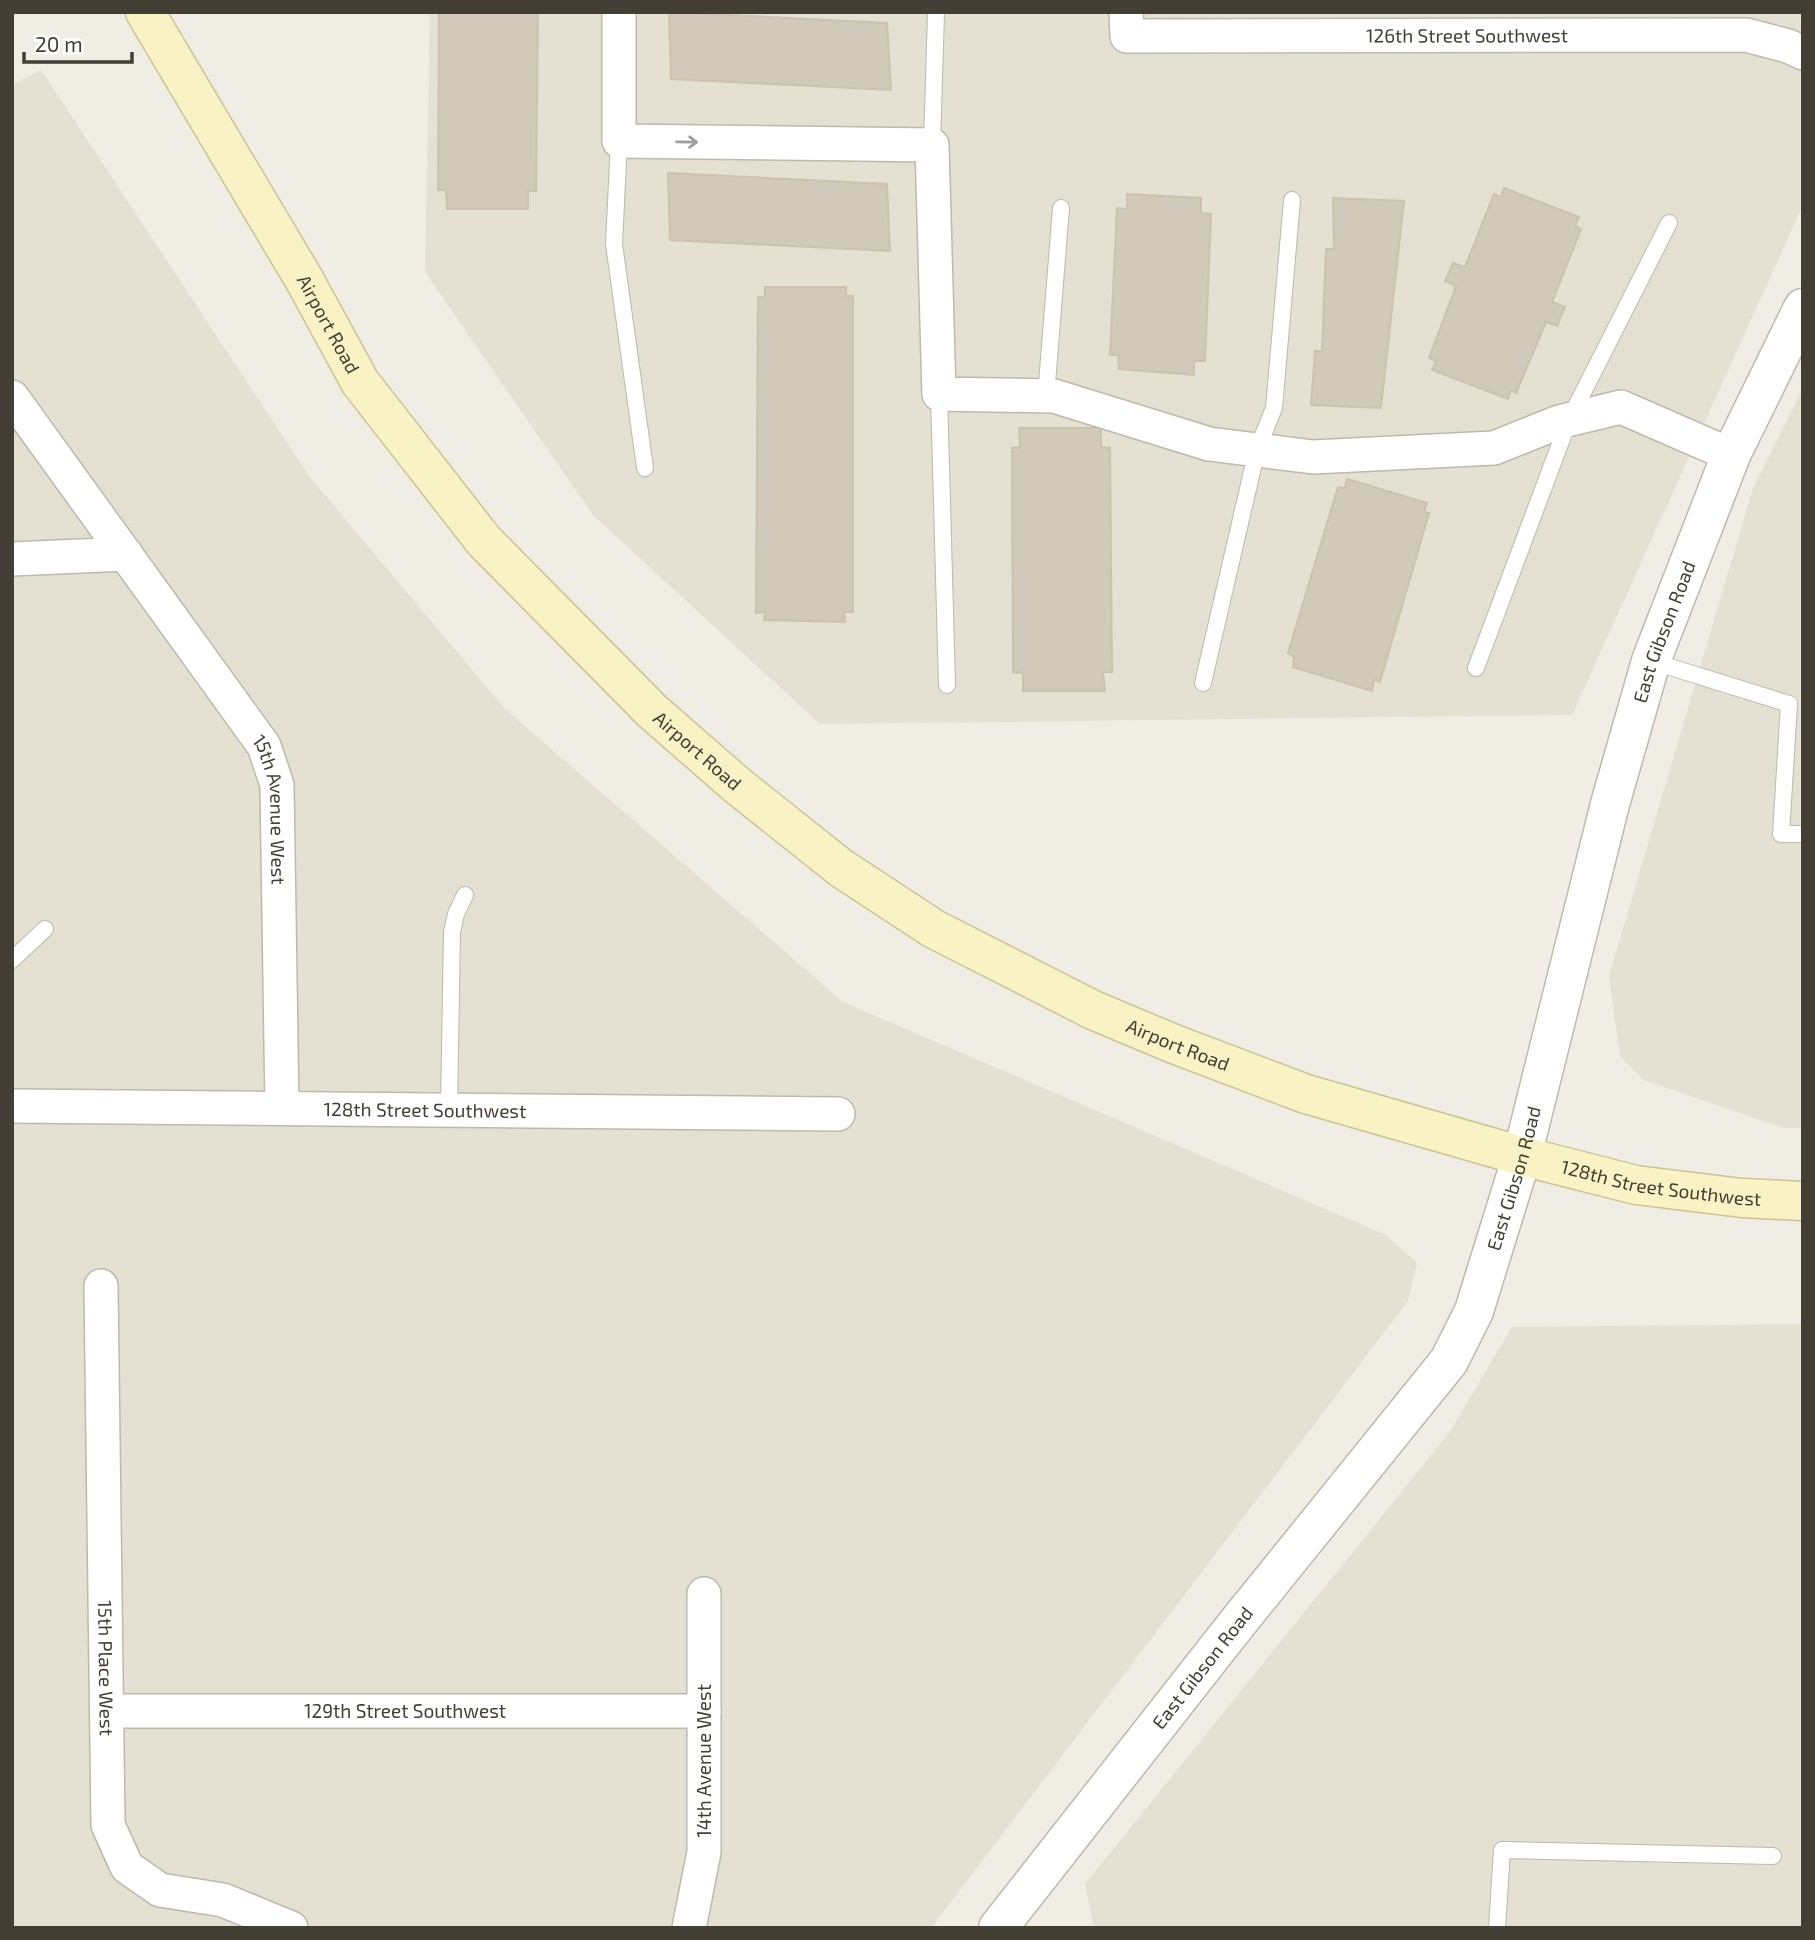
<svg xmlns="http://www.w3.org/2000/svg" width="1815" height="1940" font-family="'Exo 2',sans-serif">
<rect width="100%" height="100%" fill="#f0eee4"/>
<g fill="#e4e0d2">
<polygon points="430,12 1803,12 1803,205 1572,715 820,724 593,515 425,272"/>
<polygon points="41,70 309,476 505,709 843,1002 1386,1235 1417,1263 1408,1301 931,1928 12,1928 12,85"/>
<polygon points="1803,388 1803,1128 1783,1128 1644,1080 1620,1056 1609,976 1753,488"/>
<polygon points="1803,1324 1803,1928 1094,1928 1085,1884 1449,1433 1512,1327"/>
</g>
<g fill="#d1caba" stroke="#cbc3ae" stroke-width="2">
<polygon points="439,12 538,12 536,191 528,191 528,209 447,209 446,190 438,190"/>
<polygon points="669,12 887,23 891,90 671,79"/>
<polygon points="668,173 887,184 890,251 670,240"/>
<polygon points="1504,188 1579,217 1575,226 1581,229 1552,302 1565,307 1557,326 1546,322 1516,393 1511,390 1508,399 1432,370 1436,361 1429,358 1456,286 1445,281 1453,263 1465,267 1494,194 1501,197"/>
<polygon points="1127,194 1201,198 1201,213 1211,214 1205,361 1194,361 1194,375 1119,369 1118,355 1110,355 1117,208 1127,209"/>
<polygon points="1333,198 1404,201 1381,408 1311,405 1315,351 1322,351 1326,249 1334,249"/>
<polygon points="765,287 846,287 846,296 853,296 853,612 844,612 845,622 764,620 765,612 756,613 758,297 765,297"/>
<polygon points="1019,428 1101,428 1101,447 1110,448 1112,672 1103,672 1105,691 1023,691 1023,673 1013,672 1012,448 1020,447"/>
<polygon points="1347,479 1427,503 1424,512 1429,513 1380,682 1374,680 1372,691 1293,667 1294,657 1288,653 1338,487 1345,488"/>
</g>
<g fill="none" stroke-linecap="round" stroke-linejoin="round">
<g stroke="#beb9aa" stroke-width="18">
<g id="service">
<polyline points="619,141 614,244 645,468"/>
<polyline points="932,145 936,12"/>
<polyline points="939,394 947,685"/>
<polyline points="1046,396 1061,208"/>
<polyline points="1651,661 1789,704 1781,834 1803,834"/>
<polyline points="1476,668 1569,420 1669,223"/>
<polyline points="1203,683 1257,450 1274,408 1292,200"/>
<polyline points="12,960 45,929"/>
<polyline points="449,1110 452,932 456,914 465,895"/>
<polyline points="1497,1928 1502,1850 1773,1856"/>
</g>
</g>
<g stroke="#beb9aa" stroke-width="36">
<g id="minor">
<polyline points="619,12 619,141 932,145 939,394 1054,396 1209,444 1313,457 1494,448 1559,422 1621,407 1731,455"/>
<path id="s1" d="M 1126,12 L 1127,36 L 1746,35 L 1788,46 L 1803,53"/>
<path id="s2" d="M 12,397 L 264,746 L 277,785 L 282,1108"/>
<polyline points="12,559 126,554"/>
<path id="s3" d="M 12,1106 L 838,1114"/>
<path id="s4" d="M 101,1286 L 108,1825 L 127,1867 L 160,1890 L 223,1900 L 291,1928"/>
<path id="s5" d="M 107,1711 L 704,1711"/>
<polyline points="689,1928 704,1852 704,1594"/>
</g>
</g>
<g stroke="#beb9aa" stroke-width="41">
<g id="tertiary">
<path id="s6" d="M 998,1928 L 1235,1626 L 1449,1361 L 1474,1311 L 1522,1156 L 1610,804 L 1651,661 L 1731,455 L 1803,308"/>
</g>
</g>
<g stroke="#ccc497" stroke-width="41">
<g id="secondary">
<path id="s7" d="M 145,12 L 305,281 L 360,382 L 484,541 L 652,711 L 738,786 L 841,868 L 934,929 L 1093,1010 L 1174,1044 L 1306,1094 L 1522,1156 L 1636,1185 L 1742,1198 L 1803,1201"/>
</g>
</g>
<use href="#service" stroke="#fff" stroke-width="16"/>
<use href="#minor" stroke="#fff" stroke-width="33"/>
<use href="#tertiary" stroke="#fff" stroke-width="38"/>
<use href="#secondary" stroke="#f9f2c5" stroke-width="38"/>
</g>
<defs><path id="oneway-shaft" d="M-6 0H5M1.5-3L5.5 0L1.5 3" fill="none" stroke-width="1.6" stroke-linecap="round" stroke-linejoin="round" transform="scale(1.75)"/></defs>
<use stroke="#a09e9a" href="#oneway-shaft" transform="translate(687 142) rotate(1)"/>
<g text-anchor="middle" stroke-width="5" stroke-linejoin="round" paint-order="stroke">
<g font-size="19" fill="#423e34" stroke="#fff">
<text dy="7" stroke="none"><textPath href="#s1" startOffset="364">126th Street Southwest</textPath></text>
<text dy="7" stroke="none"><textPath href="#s7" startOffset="362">Airport Road</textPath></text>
<text dy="7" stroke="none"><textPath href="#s6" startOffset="1486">East Gibson Road</textPath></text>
<text dy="7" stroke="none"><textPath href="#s7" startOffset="929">Airport Road</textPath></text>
<text dy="7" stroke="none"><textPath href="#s2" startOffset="495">15th Avenue West</textPath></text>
<text dy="7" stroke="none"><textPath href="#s7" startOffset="1496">Airport Road</textPath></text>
<text dy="7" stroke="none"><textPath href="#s3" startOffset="413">128th Street Southwest</textPath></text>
<text dy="7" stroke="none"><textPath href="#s6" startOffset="919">East Gibson Road</textPath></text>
<text dy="7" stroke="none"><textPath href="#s7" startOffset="2000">128th Street Southwest</textPath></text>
<text dy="7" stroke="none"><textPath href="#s4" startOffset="382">15th Place West</textPath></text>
<text dy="7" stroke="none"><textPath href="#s6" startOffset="331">East Gibson Road</textPath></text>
<text dy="7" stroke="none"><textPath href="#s5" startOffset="298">129th Street Southwest</textPath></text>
<text transform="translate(704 1761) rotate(-90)" y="7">14th Avenue West</text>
</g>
</g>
<rect width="1815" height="1940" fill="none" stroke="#423e34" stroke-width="28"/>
<path d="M24 52v10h108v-10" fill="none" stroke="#423e34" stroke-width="3.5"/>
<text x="35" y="52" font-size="21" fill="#423e34" stroke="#ffffff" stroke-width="5" paint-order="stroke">20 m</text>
</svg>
